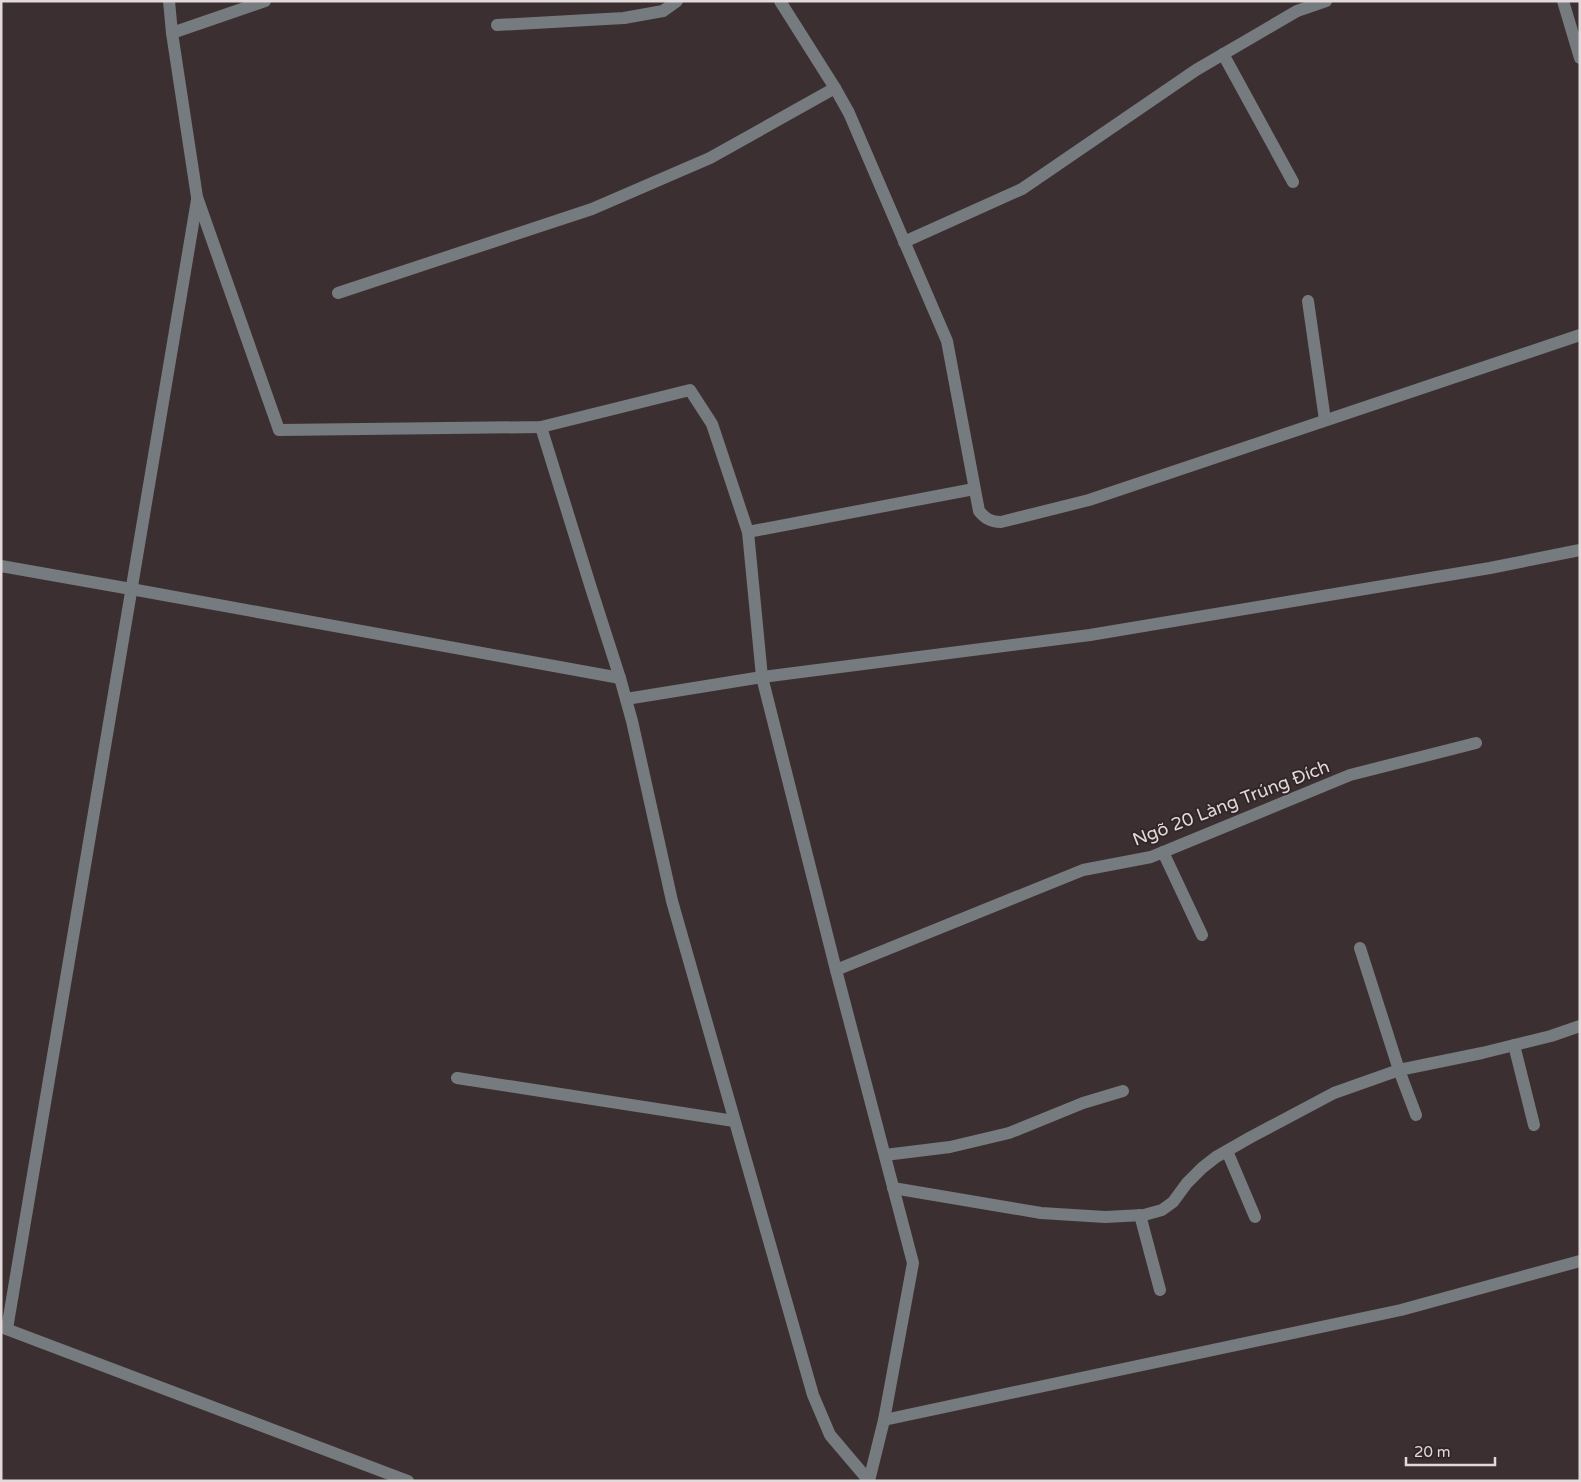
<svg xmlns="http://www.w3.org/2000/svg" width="1581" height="1482" font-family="'Varela Round',sans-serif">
	<rect width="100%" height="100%" fill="#3c2f32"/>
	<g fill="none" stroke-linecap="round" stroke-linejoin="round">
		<!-- minor -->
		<g stroke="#757b7e" stroke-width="12">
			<polyline points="169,1 172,33 197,197 279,430 541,427 690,390 712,424 748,532 762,677 836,970 913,1263 884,1420 869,1481"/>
			<path d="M780,1L835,88L849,113L947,341L979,511C985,518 990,522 1001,522L1089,500L1580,335"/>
			<polyline points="1563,1 1580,58"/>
			<polyline points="497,25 624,18 663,11 677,1"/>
			<polyline points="172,33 265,1"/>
			<polyline points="1223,54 1293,182"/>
			<polyline points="904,242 1022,189 1196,70 1297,11 1326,1"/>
			<polyline points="338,293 592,209 710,158 835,88"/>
			<polyline points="1308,301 1325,420"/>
			<polyline points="541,427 591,588 620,678 632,721 672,901 813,1395 830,1435 869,1481"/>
			<polyline points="748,532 974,489"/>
			<polyline points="1,566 131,589 620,678"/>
			<polyline points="626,699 762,677 1090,635 1490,568 1580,550"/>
			<polyline points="1163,852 1202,935"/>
			<polyline points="1360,948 1399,1070 1416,1115"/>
			<polyline points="836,970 1083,870 1151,857 1350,775 1476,743"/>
			<polyline points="1514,1045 1534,1125"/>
			<polyline points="457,1078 734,1121"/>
			<polyline points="1227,1151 1255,1217"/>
			<polyline points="885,1155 950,1147 1009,1133 1083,1103 1123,1091"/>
			<polyline points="893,1188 1041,1213 1105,1217 1144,1215 1162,1210 1173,1202 1187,1183 1202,1168 1216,1157 1251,1137 1334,1093 1399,1070 1482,1053 1551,1036 1580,1026"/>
			<polyline points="1140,1215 1160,1290"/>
			<polyline points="1,1327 408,1481"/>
			<polyline points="7,1329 197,200"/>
			<polyline points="884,1420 1401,1310 1580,1261"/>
		</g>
	</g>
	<g text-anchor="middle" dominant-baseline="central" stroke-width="4" stroke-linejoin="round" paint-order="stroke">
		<!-- street labels -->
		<g font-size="18" fill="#e1d9da" stroke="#322628">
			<text transform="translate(1231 803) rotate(-21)">Ngõ 20 Làng Trúng Đích</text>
		</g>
	</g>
	<!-- border -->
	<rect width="1581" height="1482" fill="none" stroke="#e1d9da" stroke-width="5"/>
	<!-- scale -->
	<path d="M1406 1457v8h89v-8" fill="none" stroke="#e1d9da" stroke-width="2.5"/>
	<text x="1414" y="1457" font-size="15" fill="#e1d9da" stroke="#322628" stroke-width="4" paint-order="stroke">20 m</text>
</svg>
